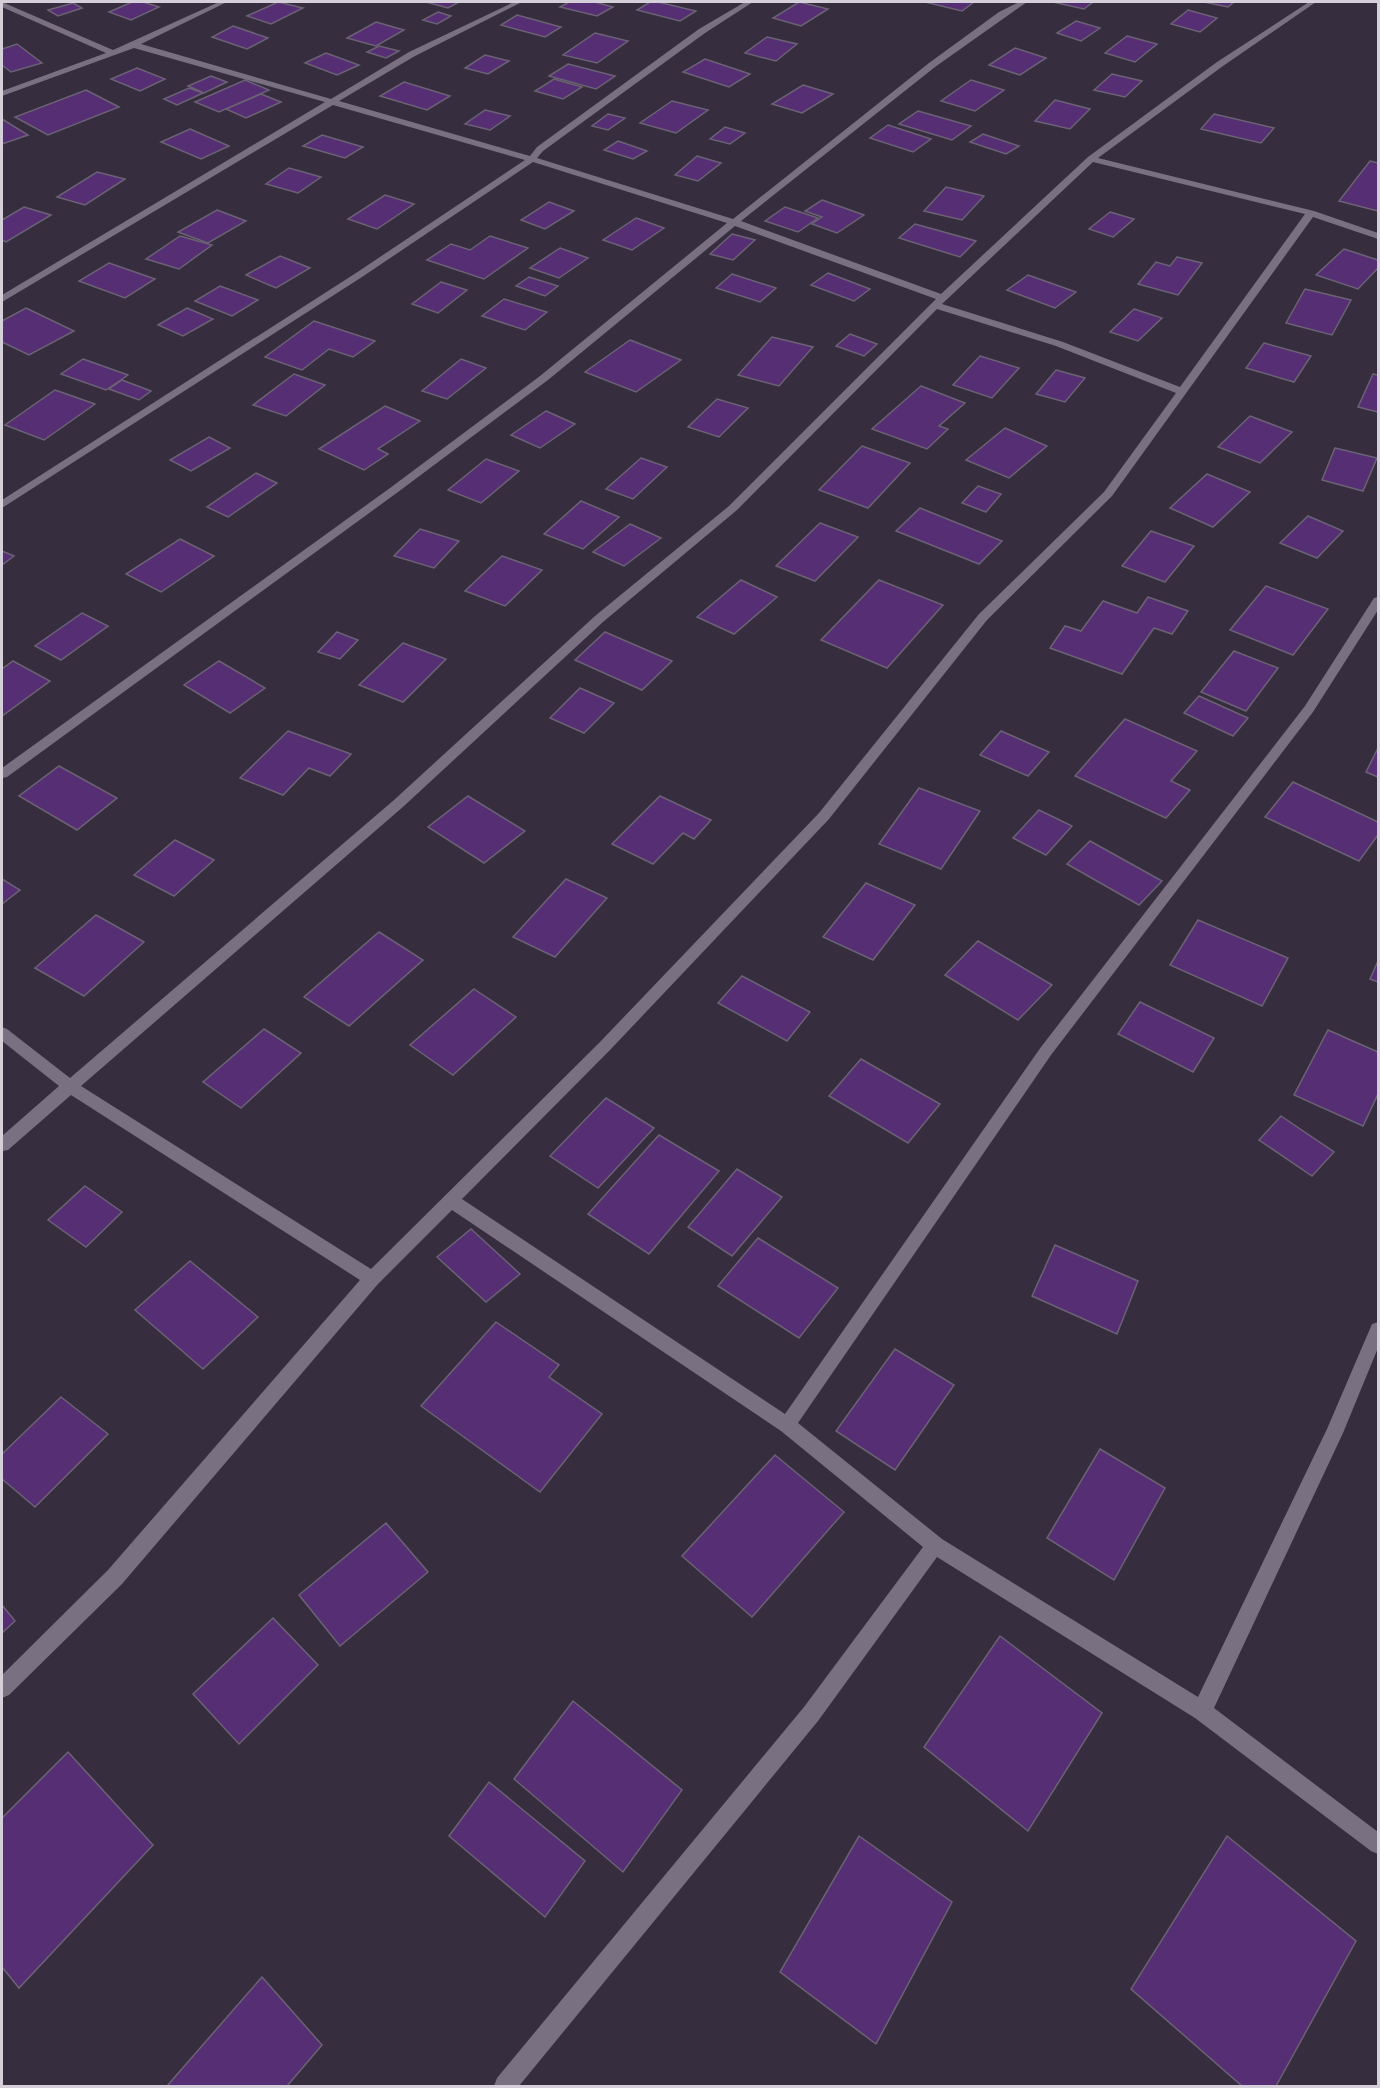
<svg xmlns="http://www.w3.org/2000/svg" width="1380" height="2088" font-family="'Alegreya Sans',sans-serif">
	<rect width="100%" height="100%" fill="#362e3e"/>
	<!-- building -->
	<g fill="#562e74" stroke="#6b6274" stroke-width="1.5">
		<polygon points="132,2 143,2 159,7 131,20 109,12"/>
		<polygon points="278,2 303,8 271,24 247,16"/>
		<polygon points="426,2 459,2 448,8"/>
		<polygon points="569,2 595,2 613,7 597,16 560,7"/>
		<polygon points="650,2 658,2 696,11 680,21 637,10"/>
		<polygon points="799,2 828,9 801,26 773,18"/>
		<polygon points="925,2 974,2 962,11"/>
		<polygon points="1059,2 1093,2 1084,9 1057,3"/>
		<polygon points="1204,2 1234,2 1228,7"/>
		<polygon points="73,3 82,8 58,16 48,10"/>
		<polygon points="1188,10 1217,18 1200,32 1171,24"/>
		<polygon points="438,12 451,16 437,24 423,20"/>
		<polygon points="517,15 561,27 545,37 501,25"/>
		<polygon points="1076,21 1100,28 1081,41 1057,33"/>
		<polygon points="376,22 404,30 376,46 347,38"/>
		<polygon points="233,26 268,38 247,49 212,37"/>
		<polygon points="595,33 628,41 597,63 563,55"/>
		<polygon points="1127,36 1157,44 1135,62 1105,53"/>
		<polygon points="767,37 797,44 776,61 745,53"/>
		<polygon points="17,44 42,63 11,72 2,65 2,49"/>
		<polygon points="379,46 399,51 386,58 367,52"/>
		<polygon points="1015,48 1046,58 1020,75 989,65"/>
		<polygon points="326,53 359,65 337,75 305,63"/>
		<polygon points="485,55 509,61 488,74 465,68"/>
		<polygon points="705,59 750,74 729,87 683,72"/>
		<polygon points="568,64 615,76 596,89 549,76"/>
		<polygon points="137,68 165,79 140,91 111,79"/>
		<polygon points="1112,74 1142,81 1125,97 1094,90"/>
		<polygon points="211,76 227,82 204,93 188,86"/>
		<polygon points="554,79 582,87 563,99 535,91"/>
		<polygon points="245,80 269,90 219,112 195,102"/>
		<polygon points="971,80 1004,90 975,111 941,101"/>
		<polygon points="404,82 450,96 427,110 380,96"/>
		<polygon points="803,85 833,94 802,113 772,104"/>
		<polygon points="189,88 203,93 177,105 164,99"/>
		<polygon points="86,90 119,107 48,135 15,117"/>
		<polygon points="261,94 281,102 246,118 226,109"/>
		<polygon points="1055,100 1090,109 1070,129 1035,121"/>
		<polygon points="672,101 708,110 676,133 640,123"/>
		<polygon points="485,110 510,116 490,130 465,124"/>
		<polygon points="918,111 971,126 952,140 899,124"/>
		<polygon points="608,114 625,118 608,130 592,126"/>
		<polygon points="1214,114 1274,128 1261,143 1201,129"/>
		<polygon points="2,119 28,135 2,144"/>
		<polygon points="888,125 931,139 913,152 870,138"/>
		<polygon points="725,127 745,133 730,144 710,139"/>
		<polygon points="190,129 229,146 201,159 161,142"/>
		<polygon points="983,134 1019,146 1006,154 970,142"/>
		<polygon points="322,135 363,147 345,158 303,146"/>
		<polygon points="618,141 647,151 633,159 604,150"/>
		<polygon points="697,156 721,163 698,181 675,175"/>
		<polygon points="1370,161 1378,163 1378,211 1339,201"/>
		<polygon points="289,168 321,177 298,193 266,184"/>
		<polygon points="97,172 125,179 85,205 57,197"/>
		<polygon points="946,187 984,196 962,220 924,211"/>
		<polygon points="385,195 414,204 377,229 348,219"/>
		<polygon points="822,200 864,215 837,233 812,224 822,217 805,211"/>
		<polygon points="549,202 574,211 545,229 521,220"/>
		<polygon points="24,207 51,215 6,242 2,240 2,220"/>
		<polygon points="785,207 818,218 798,232 765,221"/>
		<polygon points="217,210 246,221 208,243 178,232"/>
		<polygon points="1110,212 1134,219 1113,237 1089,229"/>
		<polygon points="636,218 664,228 632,250 603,240"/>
		<polygon points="915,224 976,241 960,257 899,238"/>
		<polygon points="732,234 755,240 733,260 710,254"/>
		<polygon points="180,236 212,245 179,269 146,259"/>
		<polygon points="490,236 528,248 484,279 427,260 451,244 470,250"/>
		<polygon points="560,248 588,258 559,278 530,268"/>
		<polygon points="1344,249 1378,260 1378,268 1358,289 1316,275"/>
		<polygon points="280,256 310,268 276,288 246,275"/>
		<polygon points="1177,257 1202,263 1178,295 1138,284 1156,262 1170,266"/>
		<polygon points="109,263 155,279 125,298 79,281"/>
		<polygon points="828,273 870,289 854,301 811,285"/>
		<polygon points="732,274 776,288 760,302 716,288"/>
		<polygon points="1028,275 1076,292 1055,308 1007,290"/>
		<polygon points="529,277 558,286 545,296 516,286"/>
		<polygon points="441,282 467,290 438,313 412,304"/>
		<polygon points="220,286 258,300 232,316 195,301"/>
		<polygon points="1305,289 1351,300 1332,335 1286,323"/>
		<polygon points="504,299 547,312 525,330 482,316"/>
		<polygon points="26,308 74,331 29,355 2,342 2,321"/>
		<polygon points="187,308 213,319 183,336 158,325"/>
		<polygon points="1134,309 1162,318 1138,341 1110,332"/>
		<polygon points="314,321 375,341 353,357 329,349 302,370 265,357"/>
		<polygon points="850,334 877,344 864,356 836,346"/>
		<polygon points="772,337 813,347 779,386 738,375"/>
		<polygon points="630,340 681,360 636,392 585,372"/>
		<polygon points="1264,343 1311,356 1294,382 1246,368"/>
		<polygon points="980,356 1019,368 992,398 953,385"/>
		<polygon points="83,359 128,375 106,390 61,374"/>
		<polygon points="461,359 486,368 447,399 422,391"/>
		<polygon points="1056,370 1085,378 1065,402 1036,394"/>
		<polygon points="294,374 325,385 286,416 253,405"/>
		<polygon points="1373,374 1378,375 1378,412 1358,407"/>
		<polygon points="122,380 151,391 139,400 109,389"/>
		<polygon points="921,386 965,403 939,426 948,429 927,449 872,429"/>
		<polygon points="55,390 95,404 44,440 5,425"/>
		<polygon points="717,399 748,408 719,437 688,427"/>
		<polygon points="385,406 420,421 378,449 388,454 364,470 319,449"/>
		<polygon points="546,411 575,424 540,448 511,435"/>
		<polygon points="1250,416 1292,432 1260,463 1218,447"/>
		<polygon points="1005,428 1047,446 1009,478 966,460"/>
		<polygon points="209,437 230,448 191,471 170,460"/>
		<polygon points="862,446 910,463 868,508 819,490"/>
		<polygon points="1335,448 1377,458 1363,491 1322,480"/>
		<polygon points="641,458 667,467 633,499 606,489"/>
		<polygon points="486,459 519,471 481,503 448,490"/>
		<polygon points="256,473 277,483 228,517 207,507"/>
		<polygon points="1207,474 1250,492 1213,527 1170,508"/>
		<polygon points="978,486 1001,494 986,512 962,503"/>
		<polygon points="581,501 619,517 583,549 544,534"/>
		<polygon points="920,508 1002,541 979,564 896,531"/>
		<polygon points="1308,516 1343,531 1317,558 1280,543"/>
		<polygon points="820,523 858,537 815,581 776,566"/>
		<polygon points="630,524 661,538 624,566 593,552"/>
		<polygon points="420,529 459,541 434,568 394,556"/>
		<polygon points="1151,531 1194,546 1165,582 1122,566"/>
		<polygon points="180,539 214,556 161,592 126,574"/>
		<polygon points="2,551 14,556 2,565"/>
		<polygon points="502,556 542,570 505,606 465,591"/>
		<polygon points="741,580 777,597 734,634 697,617"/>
		<polygon points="879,580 943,605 887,668 821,640"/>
		<polygon points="1266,586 1328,609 1293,655 1230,630"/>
		<polygon points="1148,597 1188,611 1172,634 1154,628 1122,674 1050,648 1065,626 1081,631 1103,601 1137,613"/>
		<polygon points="82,613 108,626 61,660 35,646"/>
		<polygon points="337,632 358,640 340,659 318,652"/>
		<polygon points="605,632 672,661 642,690 575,660"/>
		<polygon points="403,643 446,659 403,702 359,685"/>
		<polygon points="1234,651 1278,668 1246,711 1201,692"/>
		<polygon points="13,661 50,681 2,716 2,669"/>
		<polygon points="219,661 265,688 230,713 184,685"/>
		<polygon points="580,688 614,703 584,733 550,718"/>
		<polygon points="1199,696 1248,718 1233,736 1184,713"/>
		<polygon points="1125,719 1197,751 1171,781 1190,790 1166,818 1075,776"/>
		<polygon points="288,731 351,754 330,776 309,768 283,795 240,778"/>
		<polygon points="1001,731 1049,752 1028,776 980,755"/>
		<polygon points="1378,748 1378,777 1366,772"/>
		<polygon points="59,766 117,798 77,830 19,796"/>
		<polygon points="1293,782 1378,822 1378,835 1359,861 1265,817"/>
		<polygon points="919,788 980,811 941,869 879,844"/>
		<polygon points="468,796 525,831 484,863 428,827"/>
		<polygon points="660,796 711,820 694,839 683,833 653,864 612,844"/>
		<polygon points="1039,810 1072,826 1046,855 1013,838"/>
		<polygon points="175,840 214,860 174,896 134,875"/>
		<polygon points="1090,841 1162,881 1139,905 1067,864"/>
		<polygon points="2,879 20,890 2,904"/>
		<polygon points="566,879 607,898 555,957 513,937"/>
		<polygon points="866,883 915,905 873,960 823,937"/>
		<polygon points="96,915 144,942 84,996 35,968"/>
		<polygon points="1198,920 1288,958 1262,1006 1170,965"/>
		<polygon points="379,932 423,960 349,1026 304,997"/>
		<polygon points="978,941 1052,985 1018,1020 945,975"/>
		<polygon points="1378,961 1378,982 1370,979"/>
		<polygon points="742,976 810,1012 787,1041 718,1003"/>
		<polygon points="474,989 516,1017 453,1075 410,1045"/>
		<polygon points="1140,1002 1214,1038 1193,1072 1118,1034"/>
		<polygon points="264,1029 301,1053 241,1108 203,1082"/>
		<polygon points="1328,1030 1378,1052 1378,1094 1363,1126 1294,1095"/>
		<polygon points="861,1059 940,1104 908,1143 829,1096"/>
		<polygon points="606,1098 654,1128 598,1188 550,1156"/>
		<polygon points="1281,1116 1334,1152 1312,1176 1259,1140"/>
		<polygon points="659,1135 719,1171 649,1254 588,1214"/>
		<polygon points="737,1169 782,1197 732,1256 688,1227"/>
		<polygon points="85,1186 122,1212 86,1247 48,1220"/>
		<polygon points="471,1229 520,1274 486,1302 437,1257"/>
		<polygon points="758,1238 838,1288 799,1338 718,1286"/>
		<polygon points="1055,1245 1138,1281 1117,1334 1032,1296"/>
		<polygon points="190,1261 258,1317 203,1369 135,1310"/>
		<polygon points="496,1322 559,1365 549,1377 602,1414 540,1492 421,1406"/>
		<polygon points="895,1349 954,1385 895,1470 836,1431"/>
		<polygon points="61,1397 108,1434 35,1507 2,1479 2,1454"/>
		<polygon points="1100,1449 1165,1488 1114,1580 1047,1538"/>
		<polygon points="775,1455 844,1512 752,1617 682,1556"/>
		<polygon points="386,1523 428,1572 340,1646 299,1595"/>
		<polygon points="2,1605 15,1621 2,1633"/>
		<polygon points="273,1618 318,1665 239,1744 193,1694"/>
		<polygon points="1000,1636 1102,1713 1028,1831 924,1747"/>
		<polygon points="573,1701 682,1790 623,1872 514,1779"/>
		<polygon points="68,1752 153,1845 19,1988 2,1967 2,1818"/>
		<polygon points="489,1782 585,1861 545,1917 449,1836"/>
		<polygon points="859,1836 952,1902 876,2044 780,1972"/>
		<polygon points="1227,1836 1356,1941 1276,2086 1242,2086 1131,1989"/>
		<polygon points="262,1977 322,2045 287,2086 167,2086"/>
	</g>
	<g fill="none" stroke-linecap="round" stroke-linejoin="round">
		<!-- minor -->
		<path fill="#797082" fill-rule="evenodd" d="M2,2L113,50L219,2H227L141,44L331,99L409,52L514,2H522L415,56L339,101L530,156L537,147L699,29L745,2H753L705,33L543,151L537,158L733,219L929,63L999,12L1019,2H1027L935,67L741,221L941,294L1088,157L1217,62L1309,2H1316L1223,66L1098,158L1314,211L1378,233V239L1313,217L1112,496L987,620L829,819L610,1050L462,1199L785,1414L1041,1047L1305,706L1374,598L1378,597V610L1313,712L1051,1055L798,1423L942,1539L1198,1697L1327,1429L1372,1324L1378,1322V1348L1343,1433L1214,1708L1378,1832V1854L1371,1851L1195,1718L937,1557L818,1721L519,2086H494L497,2078L804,1707L923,1547L781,1431L452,1210L378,1284L122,1584L9,1695L2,1698V1675L108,1570L360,1280L71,1095L8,1150L2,1151V1136L59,1086L2,1041V1027L7,1029L70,1078L394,800L595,616L729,506L936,299L735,226L548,380L398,492L7,777L2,778V768L390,488L540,376L727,223L533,162L362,277L2,508V500L356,273L525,160L333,105L2,302V295L325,102L134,48L2,96V91L106,53L2,7ZM1093,162L1305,214L1180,387L1063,342L942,304ZM937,309L1056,346L1176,393L1104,492L979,614L819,813L600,1042L371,1269L81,1086L404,806L603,622L737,510Z"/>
	</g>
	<!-- border -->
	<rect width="1380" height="2088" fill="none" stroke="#d4cfd9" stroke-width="6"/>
</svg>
